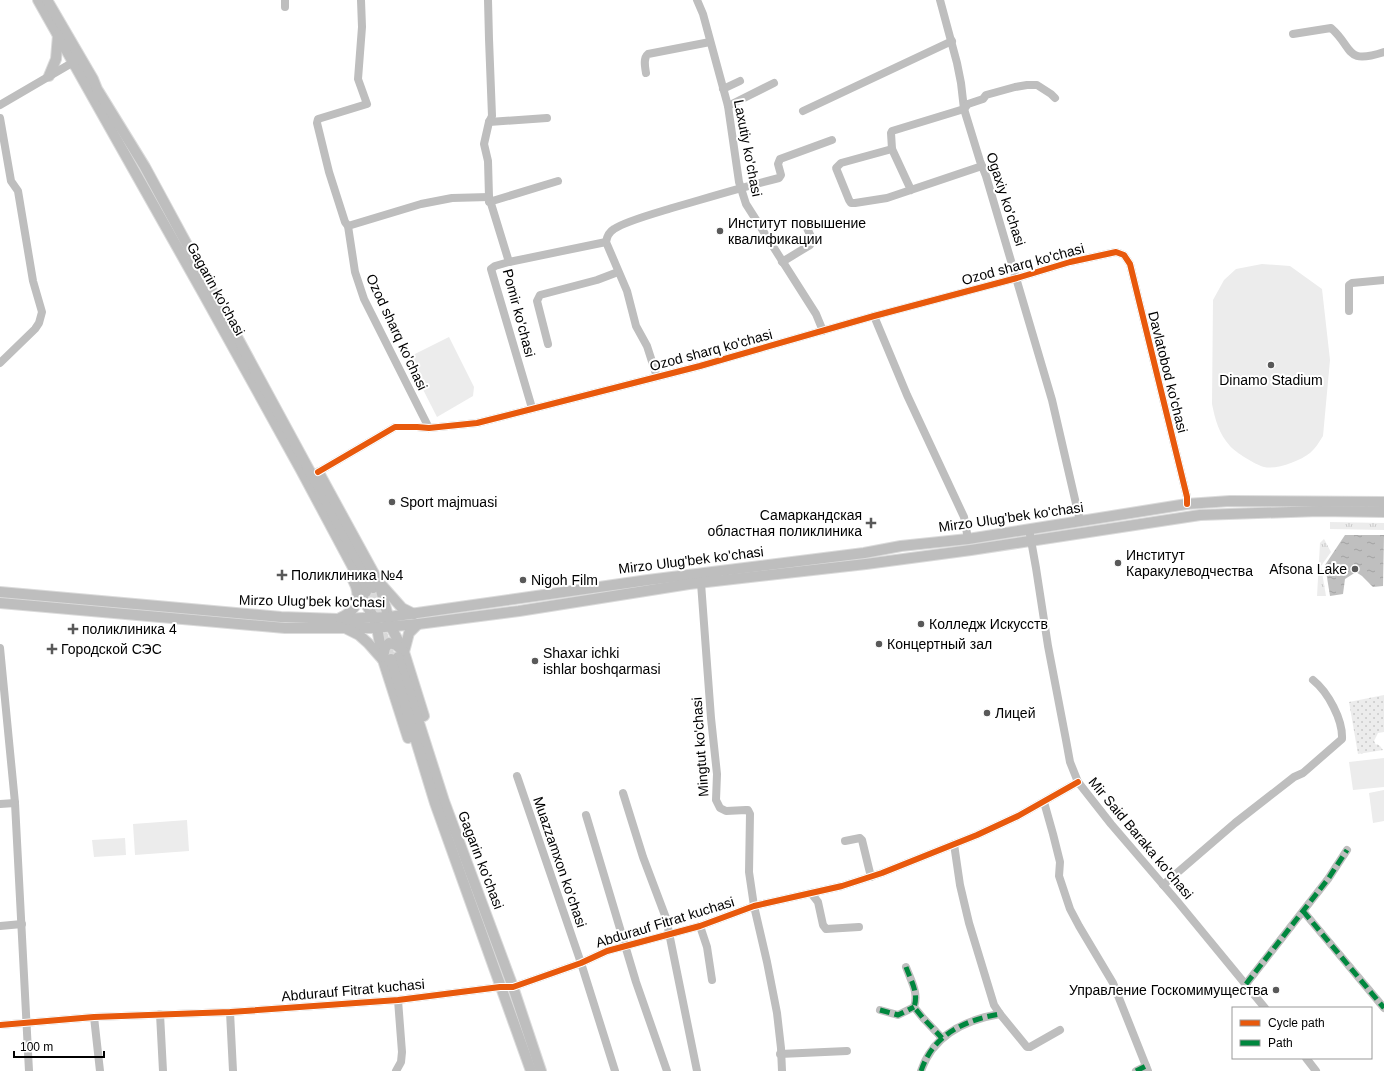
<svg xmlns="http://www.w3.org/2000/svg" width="1384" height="1071" font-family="Arial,sans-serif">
	<defs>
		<pattern id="grass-tufts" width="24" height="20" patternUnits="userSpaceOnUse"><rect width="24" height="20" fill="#ececec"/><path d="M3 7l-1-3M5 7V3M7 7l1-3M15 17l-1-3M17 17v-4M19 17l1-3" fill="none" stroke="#c9c9c9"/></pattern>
		<pattern id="park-dots" width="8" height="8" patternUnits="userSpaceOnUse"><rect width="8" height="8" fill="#ececec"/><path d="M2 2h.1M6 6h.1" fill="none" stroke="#c9c9c9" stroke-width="1.8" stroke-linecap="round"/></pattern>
		<pattern id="water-ripples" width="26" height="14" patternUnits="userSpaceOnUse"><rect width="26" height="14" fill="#bfbfbf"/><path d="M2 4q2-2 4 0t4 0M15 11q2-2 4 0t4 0" fill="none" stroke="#a2a2a2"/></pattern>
	</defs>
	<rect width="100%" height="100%" fill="#fff"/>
	<!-- grass -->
	<g fill="url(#grass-tufts)">
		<polygon points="1330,522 1384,523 1384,530 1330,529"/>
		<polygon points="1324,539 1331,552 1321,566 1326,596 1317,596 1320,543"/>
	</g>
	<!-- park -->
	<polygon fill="url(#park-dots)" points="1384,695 1384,732 1378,733 1374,741 1376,745 1377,744 1380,746 1383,750 1358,754 1349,702"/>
	<!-- pitch -->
	<g fill="#ececec">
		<path d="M1262,264L1290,266L1322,289L1330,360L1323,436C1319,442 1316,448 1310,453C1300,461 1276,470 1264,467C1256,465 1235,452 1230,446C1219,434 1215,419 1212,404L1213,300L1224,280L1236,269Z"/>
		<polygon points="449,337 474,387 473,396 437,417 407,358"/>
		<polygon points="1384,758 1384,787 1353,790 1349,762"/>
		<polygon points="1384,790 1384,821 1373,823 1369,793"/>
		<polygon points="187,820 189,851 135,855 133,824"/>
		<polygon points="125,838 126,855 94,857 92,840"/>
	</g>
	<!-- water -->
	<polygon fill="url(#water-ripples)" points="1345,535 1384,535 1383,586 1373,587 1362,576 1356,572 1345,579 1343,594 1330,596 1325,565"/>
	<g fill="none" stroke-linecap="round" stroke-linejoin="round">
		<!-- major-tunnel -->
		<g stroke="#d9d9d9" stroke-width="10" stroke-dasharray="10 5" stroke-linecap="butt">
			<polyline points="373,588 383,611"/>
			<polyline points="366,592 378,621 391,659"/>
		</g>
		<!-- major casing -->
		<g stroke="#dbdbdb" stroke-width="12">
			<g id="major">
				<polyline points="38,0 203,293 301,470 366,592"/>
				<polyline points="47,0 93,79 97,89 145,167 373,588"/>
				<polyline points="49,76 56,59 58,35"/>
				<polyline points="319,473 378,581 402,608 414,614"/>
				<polyline points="379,583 391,627 404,652"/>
				<polyline points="358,590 374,618 377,628 383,660"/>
				<polyline points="0,592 281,617 338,619 389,617 648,580 864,553 901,546 968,539 1187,504 1230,501 1384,502"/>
				<polyline points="0,603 285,628 373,628 418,624 519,611 689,584 866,564 971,550 1200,515 1319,511 1384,512"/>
				<path d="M340,618C358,610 362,597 353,580"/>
				<polyline points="418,624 409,633 404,652 424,716"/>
				<polyline points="347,629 359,635 368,643 383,660 408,738"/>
				<polyline points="383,657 385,648 389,643 396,645 403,651"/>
				<polyline points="398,657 444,801 513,987 541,1071"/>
				<polyline points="391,659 435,803 531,1071"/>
			</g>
		</g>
		<!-- minor -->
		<g stroke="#bebebe" stroke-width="8">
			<polyline points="285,0 285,7"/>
			<polyline points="361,0 362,27 358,79 367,104 318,119 317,123 329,172 345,222 348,226 355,272 364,299 429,428"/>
			<polyline points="488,0 489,39 492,116 489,122 484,144 488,161 489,197 509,262"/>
			<polyline points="697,0 703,14 728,106 739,182 746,204 816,314 823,331"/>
			<polyline points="940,0 957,63 961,83 964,109 980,161 986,176 1052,400 1080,521"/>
			<path d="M1293,34L1331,28C1354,48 1344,65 1384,52"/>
			<path d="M646,73C645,67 643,58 648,54L710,42"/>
			<polyline points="723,89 740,81"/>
			<polyline points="0,105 77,60"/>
			<polyline points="728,106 774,83"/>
			<polyline points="803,111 952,41"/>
			<polyline points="0,118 11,181 18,191 33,281 42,312 39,323 35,329 0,363"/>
			<polyline points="489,122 547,118"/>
			<polyline points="892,149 891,133 892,131 964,109 968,104 983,99 986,95 1015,87 1027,85 1037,85 1051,94 1055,98"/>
			<polyline points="911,190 892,149 841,163 836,168 849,200 851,203 855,203 887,198 982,166"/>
			<polyline points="489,202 558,181"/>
			<polyline points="348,226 421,204 452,198 489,197"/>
			<polyline points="782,262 810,245 812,239 807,228"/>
			<polyline points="1349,311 1349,285 1352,283 1384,280"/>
			<polyline points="874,316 907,395 964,517 968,539"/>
			<polyline points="548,344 537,301 540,295 597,280 618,272"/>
			<path d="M657,377L647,346L636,326L627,291L606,242C607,236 609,232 614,229C626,221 656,213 672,208C707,198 743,187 779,178L781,175L778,164L780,159L832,140"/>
			<polyline points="532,408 491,269 495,266 509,262 606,242"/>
			<polyline points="318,472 395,427 417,427 429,428 477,423 700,366 874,316 1017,278 1070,262 1116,252 1124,255 1130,264 1187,497 1187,504"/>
			<polyline points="1029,529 1036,568 1048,646 1066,740 1070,762 1078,782 1111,824 1177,901 1265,1008"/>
			<polyline points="701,583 711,718 717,774 716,800 720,808 726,811 746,810 748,810 750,814 749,872 754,906 767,962 777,1013 781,1048 782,1071"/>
			<polyline points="0,648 15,803 29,1071"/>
			<polyline points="517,776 581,963 615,1071"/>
			<polyline points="623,793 643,857 666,918 697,1071"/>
			<polyline points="1044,802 1053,834 1060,862 1059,876 1070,909 1079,926 1113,983 1148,1071"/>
			<polyline points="0,804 15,803"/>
			<polyline points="586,815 636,982 667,1071"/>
			<polyline points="845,841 860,838 862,840 871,877"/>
			<polyline points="954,844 960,885 969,923 994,1005 1000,1014 1027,1047 1030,1047 1060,1030"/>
			<path d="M1163,885L1235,823L1294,777L1303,773L1342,739C1343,720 1328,692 1313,680"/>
			<polyline points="811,893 818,902 823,925 826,929 859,927"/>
			<polyline points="1303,911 1384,1008"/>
			<polyline points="0,926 22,924"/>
			<polyline points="700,926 707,947 712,980"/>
			<path d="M906,967C911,981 919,993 914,1007L923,1018L942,1038"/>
			<polyline points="1246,984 1328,879 1347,850"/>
			<polyline points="880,1010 898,1015 914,1007"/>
			<polyline points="230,1012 233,1071"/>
			<polyline points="160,1014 163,1071"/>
			<polyline points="94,1017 100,1071"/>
			<polyline points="0,1025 94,1017 230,1012 398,1000 500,987 513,987 581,963 607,951 700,926 754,906 842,886 882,873 977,835 1018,816 1078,782"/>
			<polyline points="780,1054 847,1051"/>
			<polyline points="1306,1058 1316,1071"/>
			<polyline points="396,1071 401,1062 402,1052 398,1000"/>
			<path d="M921,1071C933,1035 964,1020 1000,1014"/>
			<polyline points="1136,1071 1146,1066"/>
		</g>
		<!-- major -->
		<use href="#major" stroke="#bebebe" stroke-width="10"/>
		<!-- quiet -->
		<g stroke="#00873e" stroke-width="5" stroke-dasharray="10 5" stroke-linecap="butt">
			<polyline points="1303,911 1384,1008"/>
			<path d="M906,967C911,981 919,993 914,1007L923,1018L942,1038"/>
			<polyline points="1246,984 1328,879 1347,850"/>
			<polyline points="880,1010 898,1015 914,1007"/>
			<path d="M921,1071C933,1035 964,1020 1000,1014"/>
			<polyline points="1136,1071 1146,1066"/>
		</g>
		<!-- cycleway casing -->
		<g stroke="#fff" stroke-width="8">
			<g id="cycleway">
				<polyline points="318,472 395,427 417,427 429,428 477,423 700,366 874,316 1017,278 1070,262 1116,252 1124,255 1130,264 1187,497 1187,504"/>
				<polyline points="0,1025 94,1017 230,1012 398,1000 500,987 513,987 581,963 607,951 700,926 754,906 842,886 882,873 977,835 1018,816 1078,782"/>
			</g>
		</g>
		<!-- cycleway -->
		<use href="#cycleway" stroke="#e8590c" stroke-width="6"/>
	</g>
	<!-- markers -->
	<g fill="#595959" stroke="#fff" stroke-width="1.5">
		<circle cx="720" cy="231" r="4"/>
		<circle cx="1271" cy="365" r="4"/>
		<circle cx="392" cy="502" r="4"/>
		<path d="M869 517h4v4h4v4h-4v4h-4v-4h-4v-4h4z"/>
		<circle cx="1118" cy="563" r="4"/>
		<circle cx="1355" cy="569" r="4"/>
		<path d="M280 569h4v4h4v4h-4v4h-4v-4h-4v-4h4z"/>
		<circle cx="523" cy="580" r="4"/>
		<circle cx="921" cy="624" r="4"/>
		<path d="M71 623h4v4h4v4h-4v4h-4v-4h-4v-4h4z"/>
		<circle cx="879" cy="644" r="4"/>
		<path d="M50 643h4v4h4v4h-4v4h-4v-4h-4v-4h4z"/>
		<circle cx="535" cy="661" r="4"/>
		<circle cx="987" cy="713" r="4"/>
		<circle cx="1276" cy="990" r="4"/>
	</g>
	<g text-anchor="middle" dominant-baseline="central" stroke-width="4" stroke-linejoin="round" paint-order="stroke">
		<!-- street labels -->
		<g font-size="14" fill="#000" stroke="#fff">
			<text transform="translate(748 148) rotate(79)">Laxutiy ko'chasi</text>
			<text transform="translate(1006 199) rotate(72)">Ogaxiy ko'chasi</text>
			<text transform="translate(1023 264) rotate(-15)">Ozod sharq ko'chasi</text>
			<text transform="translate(216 289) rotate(61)">Gagarin ko'chasi</text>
			<text transform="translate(519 313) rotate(75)">Pomir ko'chasi</text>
			<text transform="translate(397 332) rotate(65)">Ozod sharq ko'chasi</text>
			<text transform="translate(711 350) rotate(-15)">Ozod sharq ko'chasi</text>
			<text transform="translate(1168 372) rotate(76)">Davlatobod ko'chasi</text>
			<text transform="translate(1011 517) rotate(-8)">Mirzo Ulug'bek ko'chasi</text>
			<text transform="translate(691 560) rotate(-7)">Mirzo Ulug'bek ko'chasi</text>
			<text transform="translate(312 601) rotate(1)">Mirzo Ulug'bek ko'chasi</text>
			<text transform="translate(700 747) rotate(-94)">Mingtut ko'chasi</text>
			<text transform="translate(1141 838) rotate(50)">Mir Said Baraka ko'chasi</text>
			<text transform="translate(481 860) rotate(69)">Gagarin ko'chasi</text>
			<text transform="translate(560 862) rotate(71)">Muazzamxon ko'chasi</text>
			<text transform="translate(665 922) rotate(-17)">Abdurauf Fitrat kuchasi</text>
			<text transform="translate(353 990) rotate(-5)">Abdurauf Fitrat kuchasi</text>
		</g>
		<!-- poi labels -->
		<g font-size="14" fill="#000" stroke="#fff" text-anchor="start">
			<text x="728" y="223">Институт повышение<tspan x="728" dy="16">квалификации</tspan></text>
			<text x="1271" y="380" text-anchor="middle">Dinamo Stadium</text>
			<text x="400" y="502">Sport majmuasi</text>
			<text x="862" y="515" text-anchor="end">Самаркандская<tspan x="862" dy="16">областная поликлиника</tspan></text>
			<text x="1126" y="555">Институт<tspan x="1126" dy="16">Каракулеводчества</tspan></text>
			<text x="1347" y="569" text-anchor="end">Afsona Lake</text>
			<text x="291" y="575">Поликлиника №4</text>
			<text x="531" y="580">Nigoh Film</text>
			<text x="929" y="624">Колледж Искусств</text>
			<text x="82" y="629">поликлиника 4</text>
			<text x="887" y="644">Концертный зал</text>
			<text x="61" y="649">Городской СЭС</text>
			<text x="543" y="653">Shaxar ichki<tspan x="543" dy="16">ishlar boshqarmasi</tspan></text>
			<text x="995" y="713">Лицей</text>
			<text x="1268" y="990" text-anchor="end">Управление Госкомимущества</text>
		</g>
	</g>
	<!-- legend -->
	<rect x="1232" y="1007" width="140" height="52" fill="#ffffff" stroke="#999999"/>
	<rect x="1240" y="1020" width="20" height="6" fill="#e8590c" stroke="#999999"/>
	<text x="1268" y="1027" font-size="12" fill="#000000">Cycle path</text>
	<rect x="1240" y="1040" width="20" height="6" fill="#00873e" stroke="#999999"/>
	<text x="1268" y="1047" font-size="12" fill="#000000">Path</text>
	<!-- scale -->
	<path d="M14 1051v6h90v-6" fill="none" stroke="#000000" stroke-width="2"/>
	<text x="20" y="1051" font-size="12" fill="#000000" stroke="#ffffff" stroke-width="3" paint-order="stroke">100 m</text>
</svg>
